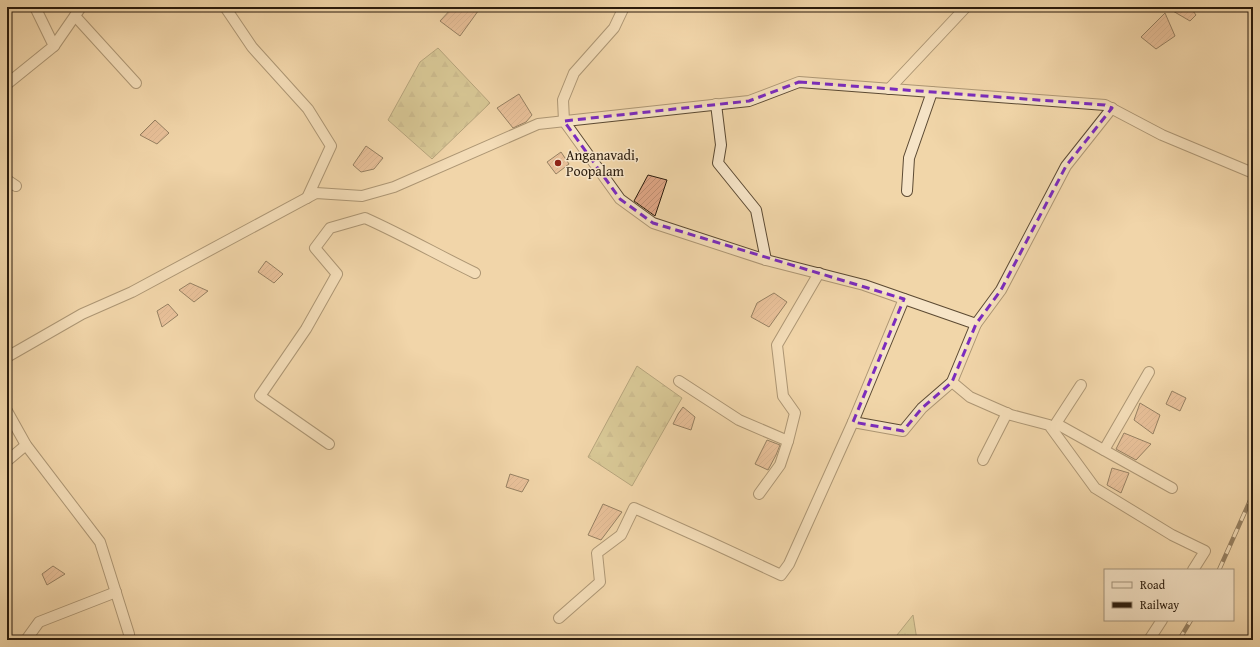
<svg xmlns="http://www.w3.org/2000/svg" width="1260" height="647" font-family="'Gentium Book Plus',serif">
	<defs>
		<pattern id="grass-tufts" width="24" height="20" patternUnits="userSpaceOnUse"><rect width="24" height="20" fill="#bfbc84"/><path d="M3 7l-1-3M5 7V3M7 7l1-3M15 17l-1-3M17 17v-4M19 17l1-3" fill="none" stroke="#a4a171"/></pattern>
		<pattern id="forest-firs" width="22" height="20" patternUnits="userSpaceOnUse"><rect width="22" height="20" fill="#bfbc84"/><path d="M5 1l3.5 6h-7zM16 11l3.5 6h-7z" fill="#a4a171"/></pattern>
		<pattern id="building-hatch" width="6" height="6" patternUnits="userSpaceOnUse"><rect width="6" height="6" fill="#e1a888"/><path d="M-1 1l2-2M0 6l6-6M5 7l2-2" fill="none" stroke="#c19074"/></pattern>
	</defs>
	<rect width="100%" height="100%" fill="#f1d6a9"/>
	<filter id="stains"><feTurbulence type="fractalNoise" baseFrequency=".005" numOctaves="4"/><feColorMatrix values="0 0 0 0 .2 0 0 0 0 .09 0 0 0 0 .02 0 0 0 .5 -.17"/></filter>
	<radialGradient id="worn" r=".72"><stop offset=".6" stop-color="#630" stop-opacity="0"/><stop offset="1" stop-color="#630" stop-opacity=".3"/></radialGradient>
	<!-- grass -->
	<polygon fill="url(#grass-tufts)" stroke="#746c48" points="913,615 917,640 893,640"/>
	<!-- forest -->
	<g fill="url(#forest-firs)" stroke="#746c48">
		<polygon points="438,48 490,103 432,159 388,120 420,62"/>
		<polygon points="637,366 682,398 632,486 588,457"/>
	</g>
	<!-- building -->
	<g fill="url(#building-hatch)" stroke="#2a1b0c">
		<polygon points="453,7 481,7 460,36 440,21"/>
		<polygon points="1166,7 1190,7 1196,15 1190,21"/>
		<polygon points="1165,13 1175,36 1156,49 1141,37"/>
		<polygon points="519,94 532,115 526,122 513,128 497,108"/>
		<polygon points="155,120 169,133 157,144 140,135"/>
		<polygon points="366,146 383,158 374,169 361,172 353,165"/>
		<polygon points="561,152 569,164 556,174 547,162"/>
		<polygon points="648,175 667,180 655,216 634,201"/>
		<polygon points="266,261 283,274 274,283 258,272"/>
		<polygon points="190,283 208,291 194,302 179,290"/>
		<polygon points="774,293 787,302 769,327 751,317 757,303"/>
		<polygon points="168,304 178,315 162,327 157,311"/>
		<polygon points="1172,391 1186,398 1180,411 1166,404"/>
		<polygon points="1140,403 1160,415 1153,434 1134,420"/>
		<polygon points="683,407 695,417 691,430 673,424 678,414"/>
		<polygon points="1124,433 1151,444 1136,460 1116,449"/>
		<polygon points="767,440 780,445 776,455 768,470 755,464"/>
		<polygon points="1112,468 1129,473 1121,493 1107,485"/>
		<polygon points="510,474 529,480 522,492 506,487"/>
		<polygon points="603,504 622,512 601,540 588,535"/>
		<polygon points="53,566 65,574 47,585 42,574"/>
	</g>
	<g fill="none" stroke-linecap="round" stroke-linejoin="round">
		<!-- minor casing -->
		<g stroke="#5c4a33" stroke-width="12">
			<g id="minor">
				<polyline points="225,7 252,47 308,109 331,146 307,198"/>
				<polyline points="624,7 614,28 574,73 563,100 564,121 620,199 653,223 766,260 864,285 976,324"/>
				<polyline points="75,16 136,83"/>
				<polyline points="54,46 81,7"/>
				<polyline points="7,84 54,46 35,7"/>
				<polyline points="889,89 966,7"/>
				<polyline points="716,104 721,145 718,163 756,210 766,260"/>
				<polyline points="7,180 16,186"/>
				<polyline points="907,191 909,158 932,92"/>
				<polyline points="7,357 82,314 132,292 316,193 362,196 394,187 538,124 749,101 799,82 1105,105 1162,135 1253,173"/>
				<polyline points="679,381 739,420 788,441 795,413 783,396 777,345 819,273"/>
				<polyline points="952,382 970,397 1011,415 1049,425 1095,488 1172,535 1205,551 1193,570"/>
				<polyline points="7,411 26,445 100,542 129,634 129,640"/>
				<polyline points="853,422 903,431 922,408 952,382 976,324 1001,290 1066,166 1112,108"/>
				<polyline points="1057,424 1172,488"/>
				<polyline points="1053,428 1081,385"/>
				<path d="M329,444L260,396L306,329L337,274L315,248L330,228L365,218C403,235 438,255 475,273"/>
				<polyline points="1104,450 1149,372"/>
				<polyline points="983,460 1007,413"/>
				<polyline points="7,461 26,445"/>
				<polyline points="759,494 780,465 788,441"/>
				<polyline points="559,618 600,582 597,553 621,535 634,508 710,542 781,575 789,564 853,422 904,299"/>
				<polyline points="26,640 39,622 116,592"/>
				<polyline points="1149,640 1162,620"/>
			</g>
		</g>
		<!-- minor -->
		<use href="#minor" stroke="#f6e4c7" stroke-width="10"/>
		<!-- rail casing -->
		<g stroke="#2a1b0c" stroke-width="4.5">
			<g id="rail">
				<polyline points="1219,570 1253,494"/>
				<polyline points="1179,640 1191,620"/>
			</g>
		</g>
		<!-- rail -->
		<use href="#rail" stroke="#f6e4c7" stroke-width="3" stroke-dasharray="9" stroke-linecap="butt"/>
	</g>
	<!-- marked area -->
	<path d="M0 0H1260V647H0ZM799,82L1105,105L1112,108L1066,166L1001,290L976,324L952,382L922,408L903,431L853,422L904,299L653,223L620,199L564,121L749,101Z" fill="#f1d6a9" fill-opacity=".55" fill-rule="evenodd"/>
	<path fill="none" stroke="#7b2cbf" stroke-width="3" stroke-dasharray="8 5" stroke-linejoin="round" d="M799,82L1105,105L1112,108L1066,166L1001,290L976,324L952,382L922,408L903,431L853,422L904,299L653,223L620,199L564,121L749,101Z"/>
	<!-- markers -->
	<circle fill="#8f2418" stroke="#f6e4c7" stroke-width="1.5" cx="558" cy="163" r="4"/>
	<g text-anchor="middle" dominant-baseline="central" stroke-width="3" stroke-linejoin="round" paint-order="stroke">
		<!-- poi labels -->
		<g font-size="14" fill="#2a1b0c" stroke="#f6e4c7" text-anchor="start">
			<text x="566" y="155">Anganavadi,<tspan x="566" dy="16">Poopalam</tspan></text>
		</g>
	</g>
	<!-- margin -->
	<rect width="1260" height="647" fill="none" stroke="#f1d6a9" stroke-width="24"/>
	<rect x="8" y="8" width="1244" height="631" fill="none" stroke="#2a1b0c" stroke-width="2"/>
	<rect x="12" y="12" width="1236" height="623" fill="none" stroke="#2a1b0c"/>
	<!-- legend -->
	<rect x="1104" y="569" width="130" height="52" fill="#f6e4c7" stroke="#a4947c"/>
	<rect x="1112" y="582" width="20" height="6" fill="#f6e4c7" stroke="#a4947c"/>
	<text x="1140" y="589" font-size="12" fill="#2a1b0c">Road</text>
	<rect x="1112" y="602" width="20" height="6" fill="#2a1b0c" stroke="#a4947c"/>
	<text x="1140" y="609" font-size="12" fill="#2a1b0c">Railway</text>
	<rect width="100%" height="100%" filter="url(#stains)"/>
	<rect width="100%" height="100%" fill="url(#worn)"/>
</svg>
